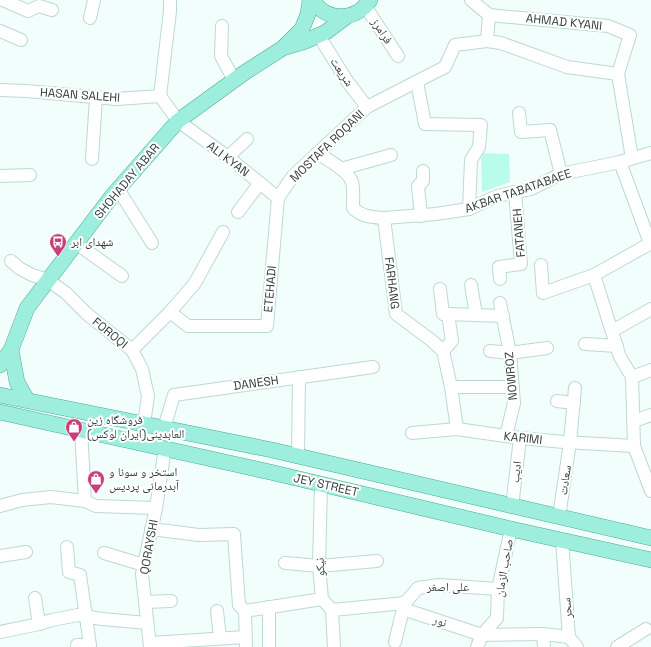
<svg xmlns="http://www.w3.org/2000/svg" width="651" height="647" font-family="'Space Grotesk','Noto Naskh Arabic',sans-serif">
	<rect width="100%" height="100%" fill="#f2fefb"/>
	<!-- green -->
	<polygon fill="#bafceb" points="481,153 509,154 510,182 482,192"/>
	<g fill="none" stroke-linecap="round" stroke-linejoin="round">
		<!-- minor casing -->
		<g stroke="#bcd9d1" stroke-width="14">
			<g id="minor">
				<polyline points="3,0 28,11 39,6 52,10"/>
				<polyline points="170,0 170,11 160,96 178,121 228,157 278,198"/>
				<polyline points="471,0 489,15 608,26 630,35 618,74 632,158"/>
				<polyline points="365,6 398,56"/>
				<polyline points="90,18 94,0"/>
				<polyline points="222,26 221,56 234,80"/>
				<polyline points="0,31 21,40"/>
				<polyline points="319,36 347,81 367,107"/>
				<polyline points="487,41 489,15"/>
				<polyline points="417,82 425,124 481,125 479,147 471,160 469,209"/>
				<polyline points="0,90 26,91 117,99 160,96"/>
				<polyline points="519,113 521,132 550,130 561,174"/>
				<path d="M317,153C328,160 348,170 352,182C354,190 353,200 353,208C362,217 372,217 384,218L396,314L431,340L443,351L451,387L457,429"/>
				<polyline points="228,157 247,139"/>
				<polyline points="92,159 96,97"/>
				<polyline points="620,162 650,243"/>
				<polyline points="341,169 391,155"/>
				<polyline points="0,176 30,175"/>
				<polyline points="118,189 152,243"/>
				<polyline points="238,212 260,183"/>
				<polyline points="421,216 418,186 423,181 423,171"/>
				<polyline points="384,218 436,214 469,209 497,196 531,189 561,174 620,162 651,153"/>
				<polyline points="76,243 122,276"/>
				<polyline points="11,261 19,268 32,275 48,280 66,293 87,314 132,350 142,369 148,396 144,424"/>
				<polyline points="541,265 543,293 594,275 651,243"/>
				<polyline points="594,275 620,357 632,377 634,446 651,491"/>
				<polyline points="500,279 499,267 521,264 515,192"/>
				<polyline points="471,285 476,315"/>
				<polyline points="440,289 443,314"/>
				<polyline points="500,303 510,353 514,403 506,436"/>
				<polyline points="170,312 188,326 267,326 278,198 293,176 367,107 445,67 455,45 487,41 501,43 567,67 618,74"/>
				<polyline points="612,331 651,309"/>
				<polyline points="585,344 617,346"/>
				<polyline points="132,350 170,312 195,283 223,232"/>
				<polyline points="443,351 452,341 448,314 503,316"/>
				<polyline points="490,351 510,353 547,348"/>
				<polyline points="632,377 651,370"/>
				<polyline points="451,387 513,387"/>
				<polyline points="557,401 574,403"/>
				<polyline points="634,421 651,415"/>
				<polyline points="164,428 174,395 373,367"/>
				<polyline points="81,430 85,501"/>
				<polyline points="412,433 457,429 520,438 564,442 634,446"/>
				<polyline points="298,457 299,377"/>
				<polyline points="321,484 319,566 322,599 332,610 334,647"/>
				<polyline points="0,506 22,500 51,497 85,501 96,506 156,508"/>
				<polyline points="512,507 520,438"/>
				<polyline points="559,517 570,442 575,388"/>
				<polyline points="151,529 199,535 234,534 239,605 245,611 246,647"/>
				<polyline points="67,547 69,572 80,575 90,645 77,645"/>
				<polyline points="104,553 144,565"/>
				<polyline points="0,556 26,552"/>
				<polyline points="285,563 319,566 377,561"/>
				<polyline points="498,589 439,585 418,588 405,603 403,609 482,635 543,634"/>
				<polyline points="35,598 39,624"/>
				<polyline points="145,602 171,601"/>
				<polyline points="269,607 269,647"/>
				<polyline points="332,610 405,603"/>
				<polyline points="217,611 220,638"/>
				<polyline points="245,611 322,599"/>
				<polyline points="0,632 39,624 52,620 78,615 102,619 147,623"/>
				<polyline points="569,637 577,647"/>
				<polyline points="395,642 403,609"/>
				<polyline points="150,643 245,637"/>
				<polyline points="150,647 142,574 156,508 165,448"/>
				<polyline points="477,647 482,635 497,618 498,589 511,529"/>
				<polyline points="544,647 543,634 569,637 562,540"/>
				<polyline points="617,647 646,629"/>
			</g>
		</g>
		<!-- major casing -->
		<g stroke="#4daa96" stroke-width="16">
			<g id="major">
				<path d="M312,0C327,22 355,22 370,0"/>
				<polyline points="286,47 306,41 326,32 346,17"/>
				<polyline points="11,350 17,382 27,400"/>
				<polyline points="0,365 11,350 27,308 112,196 178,121 244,73 283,48 302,29 308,14 310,0"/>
				<polyline points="0,395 272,450 651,538"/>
				<polyline points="0,412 270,472 511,529 651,560"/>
			</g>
		</g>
		<!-- minor -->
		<use href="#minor" stroke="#fff" stroke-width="12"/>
		<!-- major -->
		<use href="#major" stroke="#9deedd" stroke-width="15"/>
	</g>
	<!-- icons -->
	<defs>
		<g id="bus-pin" transform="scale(0.9)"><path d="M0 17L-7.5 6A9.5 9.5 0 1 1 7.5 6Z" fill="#c8407b" stroke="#fff"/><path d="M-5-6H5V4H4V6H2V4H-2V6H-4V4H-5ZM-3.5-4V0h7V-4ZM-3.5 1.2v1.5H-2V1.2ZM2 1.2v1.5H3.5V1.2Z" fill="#fff"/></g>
		<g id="shop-pin" transform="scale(0.9)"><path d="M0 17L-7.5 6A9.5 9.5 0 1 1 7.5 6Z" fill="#c8407b" stroke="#fff"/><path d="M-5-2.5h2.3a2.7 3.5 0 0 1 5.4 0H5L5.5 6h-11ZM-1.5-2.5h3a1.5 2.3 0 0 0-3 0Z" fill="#fff"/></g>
	</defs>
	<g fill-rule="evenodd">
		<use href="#bus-pin" x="58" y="242"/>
		<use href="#shop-pin" x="74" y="427"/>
		<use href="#shop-pin" x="96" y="479"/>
	</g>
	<g text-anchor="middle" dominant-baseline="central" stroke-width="4" stroke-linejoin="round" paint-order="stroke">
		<!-- street labels -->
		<g font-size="12" fill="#333f3c" stroke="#fff">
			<text transform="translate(564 22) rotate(6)">AHMAD KYANI</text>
			<text transform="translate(382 31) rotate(57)">فرامرز</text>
			<text transform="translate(342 72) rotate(57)">شریعت</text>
			<text transform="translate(80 95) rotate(4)">HASAN SALEHI</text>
			<text transform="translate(327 146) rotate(-44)">MOSTAFA ROQANI</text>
			<text transform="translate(228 159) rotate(37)">ALI KYAN</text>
			<text transform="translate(127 181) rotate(-50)">SHOHADAY ABAR</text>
			<text transform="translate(518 191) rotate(-19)">AKBAR TABATABAEE</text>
			<text transform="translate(519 233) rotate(-95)">FATANEH</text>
			<text transform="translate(392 283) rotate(83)">FARHANG</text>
			<text transform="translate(270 289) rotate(-85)">ETEHADI</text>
			<text transform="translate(110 333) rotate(39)">FOROQI</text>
			<text transform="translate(511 376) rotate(-95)">NOWROZ</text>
			<text transform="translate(256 383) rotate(-8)">DANESH</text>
			<text transform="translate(523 438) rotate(6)">KARIMI</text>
			<text transform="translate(516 472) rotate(-83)">ادیب</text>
			<text transform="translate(565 480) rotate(-82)">سعادت</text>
			<text transform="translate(326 485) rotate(13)">JEY STREET</text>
			<text transform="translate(149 547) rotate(-80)">QORAYSHI</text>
			<text transform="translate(320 567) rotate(-93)">نیکو</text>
			<text transform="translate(504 568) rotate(-80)">صاحب الزمان</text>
			<text x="448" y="587">علی اصغر</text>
			<text transform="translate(567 608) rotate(-94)">سحر</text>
			<text transform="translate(440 621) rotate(18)">نور</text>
		</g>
		<!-- poi labels -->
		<g font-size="12" fill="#333f3c" stroke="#fff" text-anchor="start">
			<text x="71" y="242">شهدای ابر</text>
			<text x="87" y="420">فروشگاه زین<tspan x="87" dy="14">العابدینی(ایران لوکس)</tspan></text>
			<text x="109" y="472">استخر و سونا و<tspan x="109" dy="14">آبدرمانی پردیس</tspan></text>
		</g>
	</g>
</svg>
